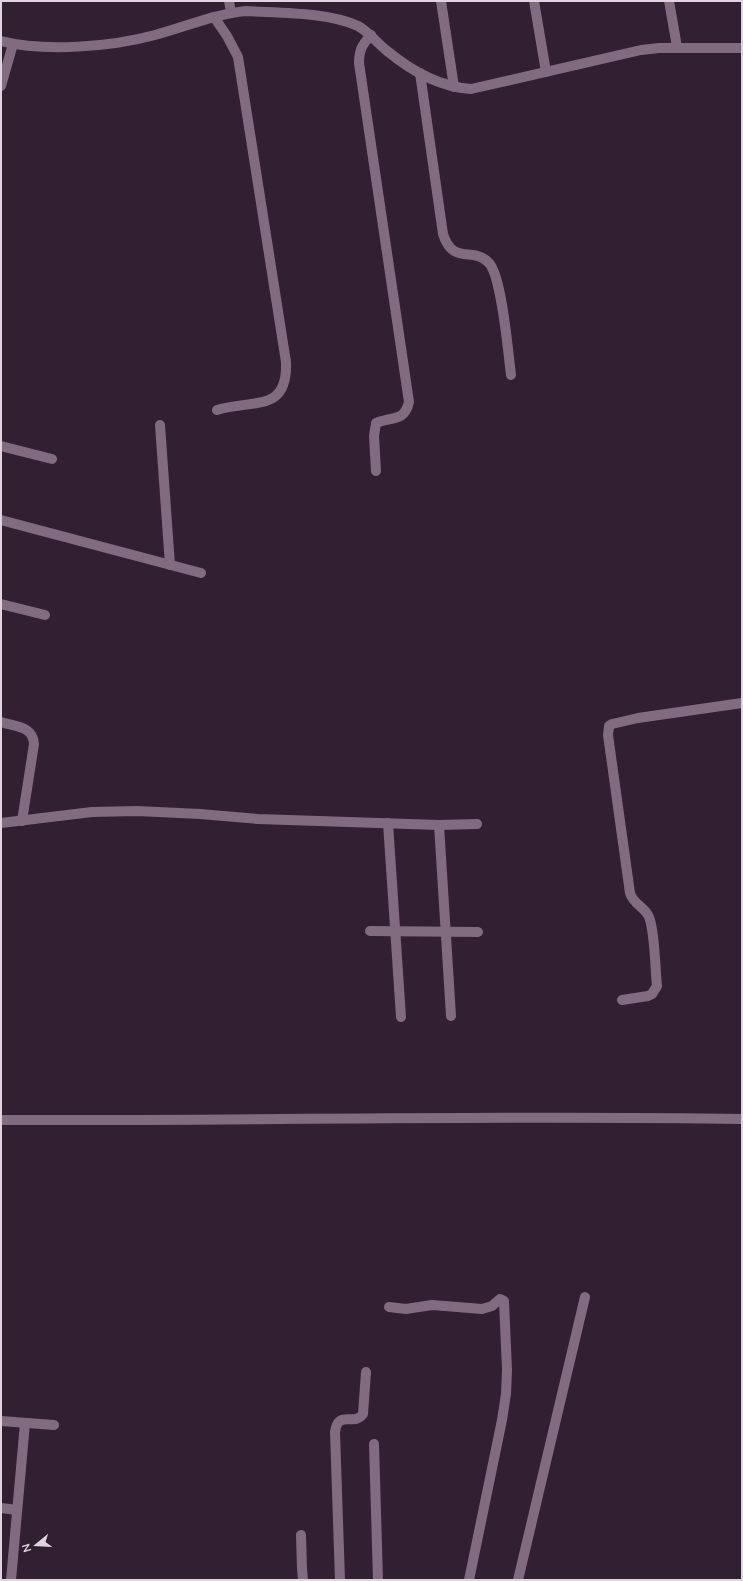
<svg xmlns="http://www.w3.org/2000/svg" width="743" height="1581" font-family="Mulish,sans-serif">
	<rect width="100%" height="100%" fill="#311f32"/>
	<g fill="none" stroke-linecap="round" stroke-linejoin="round">
		<!-- minor -->
		<g stroke="#806b81" stroke-width="10">
			<polyline points="229,1 231,13"/>
			<polyline points="441,1 454,87"/>
			<polyline points="534,1 546,72"/>
			<polyline points="669,1 677,47"/>
			<path d="M214,17L227,36L238,57L286,362C288,413 253,399 217,410"/>
			<path d="M371,35C362,45 359,50 359,63L409,402C404,423 391,416 376,423L374,436L376,471"/>
			<path d="M1,41C45,52 111,47 155,35C185,27 215,14 246,11C279,13 329,12 358,26C369,32 376,42 386,50C410,70 439,87 471,89L641,50L659,48H742"/>
			<path d="M420,73L443,234C453,266 474,246 489,263C502,277 508,352 511,375"/>
			<polyline points="1,86 13,44"/>
			<polyline points="160,425 170,565"/>
			<polyline points="1,446 52,459"/>
			<polyline points="1,520 201,573"/>
			<polyline points="1,604 45,615"/>
			<path d="M1,722C16,727 33,726 34,744L22,821"/>
			<polyline points="1,823 92,812 137,811 200,814 258,819 439,825 477,824"/>
			<polyline points="388,823 401,1017"/>
			<polyline points="439,825 451,1016"/>
			<polyline points="370,931 478,932"/>
			<path d="M622,1000L648,996L652,994L657,986C655,968 655,932 649,917C645,907 633,904 630,893L608,735L609,726L612,724L638,718L742,703"/>
			<path d="M1,1120C248,1121 495,1115 742,1119"/>
			<polyline points="389,1307 406,1309 432,1305 482,1309 492,1306 500,1299 504,1301 507,1370 506,1394 502,1420 469,1580"/>
			<polyline points="1,1421 54,1425"/>
			<polyline points="374,1444 378,1580"/>
			<polyline points="1,1508 17,1510"/>
			<polyline points="301,1535 302,1569 303,1580"/>
			<polyline points="11,1580 25,1423"/>
			<path d="M340,1580L335,1432C338,1409 354,1427 363,1414L366,1372"/>
			<polyline points="518,1580 585,1297"/>
		</g>
	</g>
	<!-- border -->
	<rect width="743" height="1581" fill="none" stroke="#e0d4e1" stroke-width="4"/>
	<!-- north arrow -->
	<g transform="translate(36 1545) rotate(252)" stroke="#311f32" stroke-width="3" paint-order="stroke">
	<path d="M0-3L7 15L0 10L-7 15Z" fill="#e0d4e1"/>
	<text y="-6" font-size="11" font-weight="bold" text-anchor="middle" fill="#e0d4e1">N</text>
	</g>
</svg>
